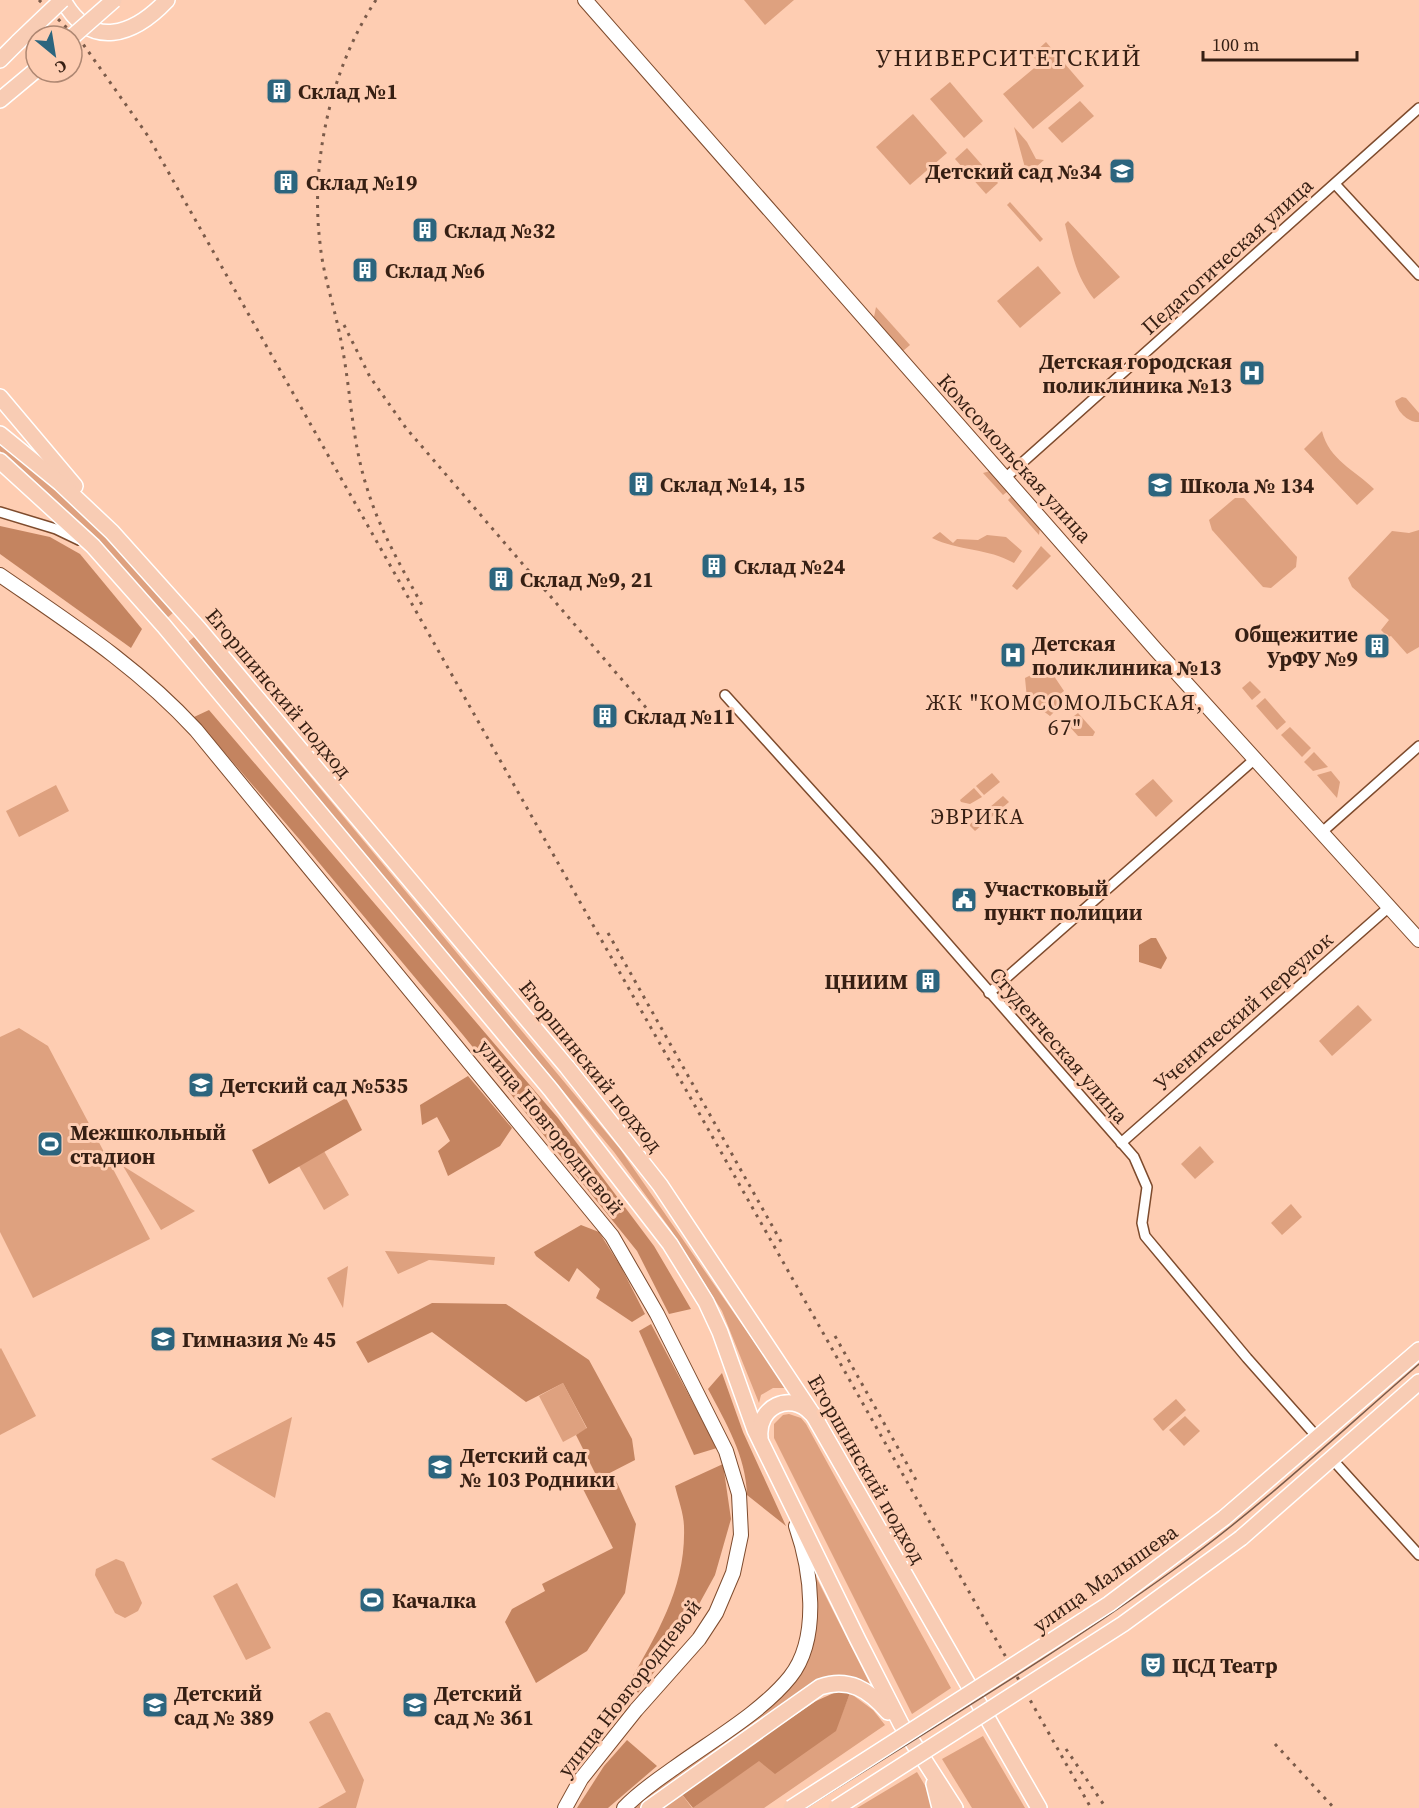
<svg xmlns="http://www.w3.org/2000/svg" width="1419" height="1808" font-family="'Source Serif 4',serif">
	<rect width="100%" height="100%" fill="#fecdb2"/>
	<!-- green -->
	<g fill="#dea17f">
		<polygon points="744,0 794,0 765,25"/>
		<polygon points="1046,42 1084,86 1033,129 1003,94 1039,64 1032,55"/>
		<polygon points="950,82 983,121 964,138 930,99"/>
		<polygon points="1080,101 1094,116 1062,143 1048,128"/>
		<polygon points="913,114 947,153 910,185 876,147"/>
		<polygon points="1014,127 1027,142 1036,159 1044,160 1027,175"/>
		<polygon points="967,148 998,183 986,194 955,159"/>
		<polygon points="1010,202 1043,239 1040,242 1007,205"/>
		<path d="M1068,221L1120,277L1094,299C1075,275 1072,253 1065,224Z"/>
		<polygon points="1038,266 1061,293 1020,328 997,301"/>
		<polygon points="876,307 910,345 903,351 874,317"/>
		<path d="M1402,397L1406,398L1419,413V422C1408,423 1397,411 1395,401Z"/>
		<path d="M1322,431C1329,460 1355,470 1374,489L1357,505L1304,449Z"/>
		<polygon points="0,440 98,527 174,612 167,618 92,533 0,451"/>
		<polygon points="990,471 1008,491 1003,495 983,473"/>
		<polygon points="1012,496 1040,528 1039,535 1008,500"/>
		<polygon points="1235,498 1244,498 1297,557 1296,567 1271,588 1263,587 1212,530 1209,520"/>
		<polygon points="1419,530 1419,647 1407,654 1391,636 1388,637 1381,630 1389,620 1352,587 1348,578 1392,531 1409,533"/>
		<path d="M940,532L953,543L957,539L978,540L987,535L1006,537L1022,551L1014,563C988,548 958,551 932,538Z"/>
		<polygon points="1041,546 1051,556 1017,590 1012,586"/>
		<polygon points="194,637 620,1149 786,1388 773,1388 761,1395 759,1403 722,1311 671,1230 614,1152 188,642"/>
		<polygon points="1041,670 1052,673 1064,691 1060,694 1056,710 1050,716 1027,699 1025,678"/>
		<polygon points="1250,681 1261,692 1252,700 1242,688"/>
		<polygon points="1265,698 1286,722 1277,730 1256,706"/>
		<polygon points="1078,713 1095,732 1093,736 1078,736 1069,726 1070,719"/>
		<polygon points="1290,727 1311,748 1302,757 1281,735"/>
		<polygon points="1314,752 1328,767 1313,771 1304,762"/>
		<polygon points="1331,771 1340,782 1337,798 1317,775"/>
		<polygon points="992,773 1000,782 984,795 976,786"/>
		<polygon points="1153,779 1173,801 1156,817 1135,794"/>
		<polygon points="56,785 69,811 19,837 6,811"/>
		<polygon points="974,788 982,797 970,804 961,802 960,800"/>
		<polygon points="1003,796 1009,802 975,831 969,825"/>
		<polygon points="1358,1005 1372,1020 1332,1056 1319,1041"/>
		<polygon points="19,1028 48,1046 150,1239 33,1298 0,1232 0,1037"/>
		<polygon points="1200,1146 1214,1162 1195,1179 1181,1164"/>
		<polygon points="324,1151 349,1195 324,1210 299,1166"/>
		<polygon points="123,1166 195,1211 161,1230"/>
		<polygon points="1291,1204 1302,1217 1282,1235 1271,1223"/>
		<polygon points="385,1251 495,1257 494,1265 429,1260 398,1274"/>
		<polygon points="348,1266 343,1308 327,1278"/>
		<polygon points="1,1348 36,1416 0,1435 0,1349"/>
		<polygon points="563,1383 587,1429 563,1442 539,1396"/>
		<polygon points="1176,1399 1186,1410 1163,1431 1153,1419"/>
		<polygon points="789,1414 801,1418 806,1424 951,1688 912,1714 774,1438 774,1424 783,1415"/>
		<polygon points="1185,1416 1200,1431 1184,1446 1169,1430"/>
		<polygon points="292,1417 275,1498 211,1459"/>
		<polygon points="116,1559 124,1562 142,1603 138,1611 125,1618 115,1613 95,1575 96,1569"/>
		<path d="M816,1577L871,1686L853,1679L835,1677L642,1808H632L799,1675C818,1637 818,1618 816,1577Z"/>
		<polygon points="237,1583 271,1648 246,1660 213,1596"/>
		<polygon points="850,1693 873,1710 885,1725 764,1808 693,1808 759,1760 835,1731"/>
		<polygon points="326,1712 330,1713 364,1780 356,1808 318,1808 346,1792 309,1722"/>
		<polygon points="983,1736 1025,1808 972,1808 942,1759"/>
		<polygon points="917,1772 930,1794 934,1808 857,1808"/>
		<polygon points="681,1793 692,1808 661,1808"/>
	</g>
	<!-- forest -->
	<g fill="#c48460">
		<polygon points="0,526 50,537 80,554 142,629 131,648 0,554"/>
		<polygon points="209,710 558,1118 654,1246 691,1309 669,1314 637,1251 463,1035 300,840 194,717"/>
		<polygon points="1151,938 1156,938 1167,958 1161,969 1139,962 1139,945"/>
		<polygon points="468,1076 512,1128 500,1146 448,1176 438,1151 450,1141 437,1117 422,1125 420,1105"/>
		<polygon points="346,1098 362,1130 269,1184 252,1150"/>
		<polygon points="581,1225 599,1232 621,1267 645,1314 632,1322 596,1298 600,1289 577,1268 569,1282 536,1256 534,1252"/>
		<polygon points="432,1303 506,1304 589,1360 632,1439 635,1460 598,1479 576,1435 587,1428 563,1383 526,1402 432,1332 368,1363 356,1342"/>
		<polygon points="651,1324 717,1448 694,1455 639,1331"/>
		<path d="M722,1373L743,1432L786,1526L747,1495C746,1456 726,1423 708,1389Z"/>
		<path d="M723,1464L731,1519L715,1575L681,1637L638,1693L629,1683C657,1634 686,1587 684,1527C684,1514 678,1499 675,1486Z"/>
		<polygon points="614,1476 636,1524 625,1593 587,1651 536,1683 505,1622 512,1609 545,1591 542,1584 613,1548 582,1487"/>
		<polygon points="836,1692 850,1693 836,1731 775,1774 759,1761 693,1808 681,1793 816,1701"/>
		<polygon points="627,1740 657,1766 608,1808 577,1808 604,1766"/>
	</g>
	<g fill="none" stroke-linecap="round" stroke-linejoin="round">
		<!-- street casing -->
		<g stroke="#7e4b2d" stroke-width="12">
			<g id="street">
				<polyline points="1335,184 1419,275"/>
				<polyline points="1004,479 1419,108"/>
				<polyline points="0,512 56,529 79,540"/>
				<polyline points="725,695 877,863 1134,1157 1147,1187 1142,1223 1145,1236 1247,1358 1318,1438"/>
				<polyline points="1321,833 1419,746"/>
				<polyline points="989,993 1256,758"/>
				<polyline points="1121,1143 1389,907"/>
				<polyline points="1332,1459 1419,1555"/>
			</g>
		</g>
		<!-- secondary casing -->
		<g stroke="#7e4b2d" stroke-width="16">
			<g id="secondary">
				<polyline points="585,0 1156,650 1419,940"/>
				<path d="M0,575C71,624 137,666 196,730L612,1236L657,1314L726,1451L739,1494L741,1535L733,1573L716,1613L699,1639L636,1710L581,1779L565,1808"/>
				<path d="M624,1808C639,1792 657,1780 674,1768C711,1741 762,1712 790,1677C821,1638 811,1569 796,1526"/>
			</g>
		</g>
		<!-- primary casing -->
		<g stroke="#fff" stroke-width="18">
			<g id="primary">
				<path d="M63,0C91,51 134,35 167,0"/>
				<polyline points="0,60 18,42"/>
				<polyline points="0,100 36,70"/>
				<polyline points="0,397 75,486"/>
				<polyline points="0,434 60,483 112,532 199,629 567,1067 660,1185 815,1418 1039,1808"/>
				<polyline points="0,461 93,546 164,626 551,1090 670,1244 706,1302 720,1332 755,1430 858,1640 901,1724 955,1808"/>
				<path d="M760,1437C757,1407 790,1391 811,1413"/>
				<polyline points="1224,1518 1419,1350"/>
				<polyline points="1241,1538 1419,1382"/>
				<polyline points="934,1784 940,1808"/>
				<path d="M649,1808L820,1687C849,1677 869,1690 888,1712"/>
			</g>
		</g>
		<!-- street -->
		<use href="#street" stroke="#fff" stroke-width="9"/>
		<!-- secondary -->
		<use href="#secondary" stroke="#fff" stroke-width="14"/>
		<!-- primary -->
		<use href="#primary" stroke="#f8ccb4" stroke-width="15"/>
		<!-- tram -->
		<g stroke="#7b5b4a" stroke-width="1.5">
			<polyline points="1164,1587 1201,1561"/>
			<path d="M806,1808C928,1730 1054,1656 1172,1571C1259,1509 1338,1434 1419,1364"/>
		</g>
		<!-- rail -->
		<g stroke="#7b5b4a" stroke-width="3" stroke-dasharray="3 6" stroke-linecap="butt">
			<polyline points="39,0 83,44 148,136 1091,1808"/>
			<path d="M376,0C331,68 310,162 320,243C323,275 334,305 340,336C351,387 351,439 367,488C380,531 402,568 423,607"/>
			<polyline points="344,325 370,377 406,428 660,724"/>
			<polyline points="608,933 784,1247"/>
			<polyline points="835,1336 916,1480"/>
			<polyline points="1275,1744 1334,1808"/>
			<polyline points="1066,1749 1106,1808"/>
		</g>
		<!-- primary-bridge casing -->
		<g stroke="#fff" stroke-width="18" stroke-linecap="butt">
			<g id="primary-bridge">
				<polyline points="72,37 114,0"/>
				<polyline points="18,42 62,0"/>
				<polyline points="791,1808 1109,1604 1224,1518"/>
				<polyline points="836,1808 1123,1624 1241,1538"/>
			</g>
		</g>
		<!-- primary-bridge -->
		<use href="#primary-bridge" stroke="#f8ccb4" stroke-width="15"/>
	</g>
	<!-- icons -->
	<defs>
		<g id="building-square" transform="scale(1.35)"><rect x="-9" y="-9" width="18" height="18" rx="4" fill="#2c657e" stroke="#fecdb2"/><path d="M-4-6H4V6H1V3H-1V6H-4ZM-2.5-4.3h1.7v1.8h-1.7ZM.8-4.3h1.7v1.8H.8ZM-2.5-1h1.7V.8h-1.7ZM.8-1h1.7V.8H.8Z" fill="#fff"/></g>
		<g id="school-square" transform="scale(1.35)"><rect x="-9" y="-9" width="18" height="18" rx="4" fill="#2c657e" stroke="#fecdb2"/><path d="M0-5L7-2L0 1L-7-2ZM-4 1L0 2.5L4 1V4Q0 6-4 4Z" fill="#fff"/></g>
		<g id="hospital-square" transform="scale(1.35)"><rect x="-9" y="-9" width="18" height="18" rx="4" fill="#2c657e" stroke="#fecdb2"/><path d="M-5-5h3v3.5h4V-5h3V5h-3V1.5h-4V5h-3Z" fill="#fff"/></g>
		<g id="civic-square" transform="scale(1.35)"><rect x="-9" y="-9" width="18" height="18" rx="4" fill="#2c657e" stroke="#fecdb2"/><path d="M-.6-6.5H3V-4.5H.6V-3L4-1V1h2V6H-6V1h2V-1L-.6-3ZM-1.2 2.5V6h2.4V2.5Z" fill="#fff"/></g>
		<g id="stadium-square" transform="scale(1.35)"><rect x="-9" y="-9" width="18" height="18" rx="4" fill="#2c657e" stroke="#fecdb2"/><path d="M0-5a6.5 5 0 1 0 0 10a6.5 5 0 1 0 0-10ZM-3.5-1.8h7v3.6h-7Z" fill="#fff"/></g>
		<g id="theatre-square" transform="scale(1.35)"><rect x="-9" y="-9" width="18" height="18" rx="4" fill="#2c657e" stroke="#fecdb2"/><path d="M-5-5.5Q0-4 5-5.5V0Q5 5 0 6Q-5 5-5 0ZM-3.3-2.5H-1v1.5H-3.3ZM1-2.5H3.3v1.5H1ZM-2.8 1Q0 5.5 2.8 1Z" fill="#fff"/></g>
	</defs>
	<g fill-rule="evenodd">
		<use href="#building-square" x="279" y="91"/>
		<use href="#school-square" x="1122" y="171"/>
		<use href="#building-square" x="286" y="182"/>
		<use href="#building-square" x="425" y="230"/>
		<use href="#building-square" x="365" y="270"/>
		<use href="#hospital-square" x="1252" y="373"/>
		<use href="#building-square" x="641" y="484"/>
		<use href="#school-square" x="1160" y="485"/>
		<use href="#building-square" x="714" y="566"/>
		<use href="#building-square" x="501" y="579"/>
		<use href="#building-square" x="1377" y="646"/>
		<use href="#hospital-square" x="1013" y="655"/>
		<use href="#building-square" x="605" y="716"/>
		<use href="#civic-square" x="964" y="900"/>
		<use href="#building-square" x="928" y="981"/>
		<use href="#school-square" x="201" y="1085"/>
		<use href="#stadium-square" x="50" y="1144"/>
		<use href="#school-square" x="163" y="1339"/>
		<use href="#school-square" x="440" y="1467"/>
		<use href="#stadium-square" x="372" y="1600"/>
		<use href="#theatre-square" x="1153" y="1665"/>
		<use href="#school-square" x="155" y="1705"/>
		<use href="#school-square" x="415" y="1705"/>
	</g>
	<g text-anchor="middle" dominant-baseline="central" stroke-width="6" stroke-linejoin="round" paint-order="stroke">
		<!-- poi labels -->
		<g font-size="21" font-weight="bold" fill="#361f13" stroke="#fecdb2" text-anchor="start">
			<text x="298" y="91">Склад №1</text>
			<text x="1102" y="171" text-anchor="end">Детский сад №34</text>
			<text x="306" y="182">Склад №19</text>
			<text x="444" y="230">Склад №32</text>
			<text x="385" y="270">Склад №6</text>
			<text x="1232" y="361" text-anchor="end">Детская городская<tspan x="1232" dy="24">поликлиника №13</tspan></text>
			<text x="660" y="484">Склад №14, 15</text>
			<text x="1180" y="485">Школа № 134</text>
			<text x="734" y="566">Склад №24</text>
			<text x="520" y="579">Склад №9, 21</text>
			<text x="1358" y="634" text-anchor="end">Общежитие<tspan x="1358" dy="24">УрФУ №9</tspan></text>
			<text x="1032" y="643">Детская<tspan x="1032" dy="24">поликлиника №13</tspan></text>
			<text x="624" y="716">Склад №11</text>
			<text x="984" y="888">Участковый<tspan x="984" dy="24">пункт полиции</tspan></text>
			<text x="908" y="981" text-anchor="end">ЦНИИМ</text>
			<text x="220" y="1085">Детский сад №535</text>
			<text x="70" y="1132">Межшкольный<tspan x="70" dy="24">стадион</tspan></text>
			<text x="182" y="1339">Гимназия № 45</text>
			<text x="460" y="1455">Детский сад<tspan x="460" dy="24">№ 103 Родники</tspan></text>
			<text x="392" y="1600">Качалка</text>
			<text x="1172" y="1665">ЦСД Театр</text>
			<text x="174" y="1693">Детский<tspan x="174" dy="24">сад № 389</tspan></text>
			<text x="434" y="1693">Детский<tspan x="434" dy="24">сад № 361</tspan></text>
		</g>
		<!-- street labels -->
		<g font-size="21" fill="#361f13" stroke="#fecdb2">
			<text transform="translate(1227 256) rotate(-42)">Педагогическая улица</text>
			<text transform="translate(1015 458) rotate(48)">Комсомольская улица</text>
			<text transform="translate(279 693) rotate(50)">Егоршинский подход</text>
			<text transform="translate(1243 1011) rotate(-41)">Ученический переулок</text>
			<text transform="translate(1059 1045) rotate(49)">Студенческая улица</text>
			<text transform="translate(591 1066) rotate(51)">Егоршинский подход</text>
			<text transform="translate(551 1127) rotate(51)">улица Новгородцевой</text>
			<text transform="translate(867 1469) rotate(60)">Егоршинский подход</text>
			<text transform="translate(1105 1578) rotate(-35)">улица Малышева</text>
			<text transform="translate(629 1688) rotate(-52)">улица Новгородцевой</text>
		</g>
		<!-- neighbourhood labels -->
		<g font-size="22" letter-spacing="1.5" fill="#361f13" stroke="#fecdb2">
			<text x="1065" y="702">ЖК "КОМСОМОЛЬСКАЯ,<tspan x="1065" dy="25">67"</tspan></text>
			<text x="978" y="816">ЭВРИКА</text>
		</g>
		<!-- quarter labels -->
		<g font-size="24" letter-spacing="1.5" fill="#361f13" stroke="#fecdb2">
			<text x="1009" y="57">УНИВЕРСИТЕТСКИЙ</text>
		</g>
	</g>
	<!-- north arrow -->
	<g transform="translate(54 54) rotate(150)"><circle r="28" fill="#fecdb2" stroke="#ae8772" stroke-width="1.5"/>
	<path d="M0-4.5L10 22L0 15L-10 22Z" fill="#2c657e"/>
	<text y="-9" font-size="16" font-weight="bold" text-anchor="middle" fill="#361f13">С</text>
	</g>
	<!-- scale -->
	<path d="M1203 51v9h154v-9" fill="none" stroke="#361f13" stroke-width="3"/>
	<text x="1212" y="51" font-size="18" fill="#361f13" stroke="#fecdb2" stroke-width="4.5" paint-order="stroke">100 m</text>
</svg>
